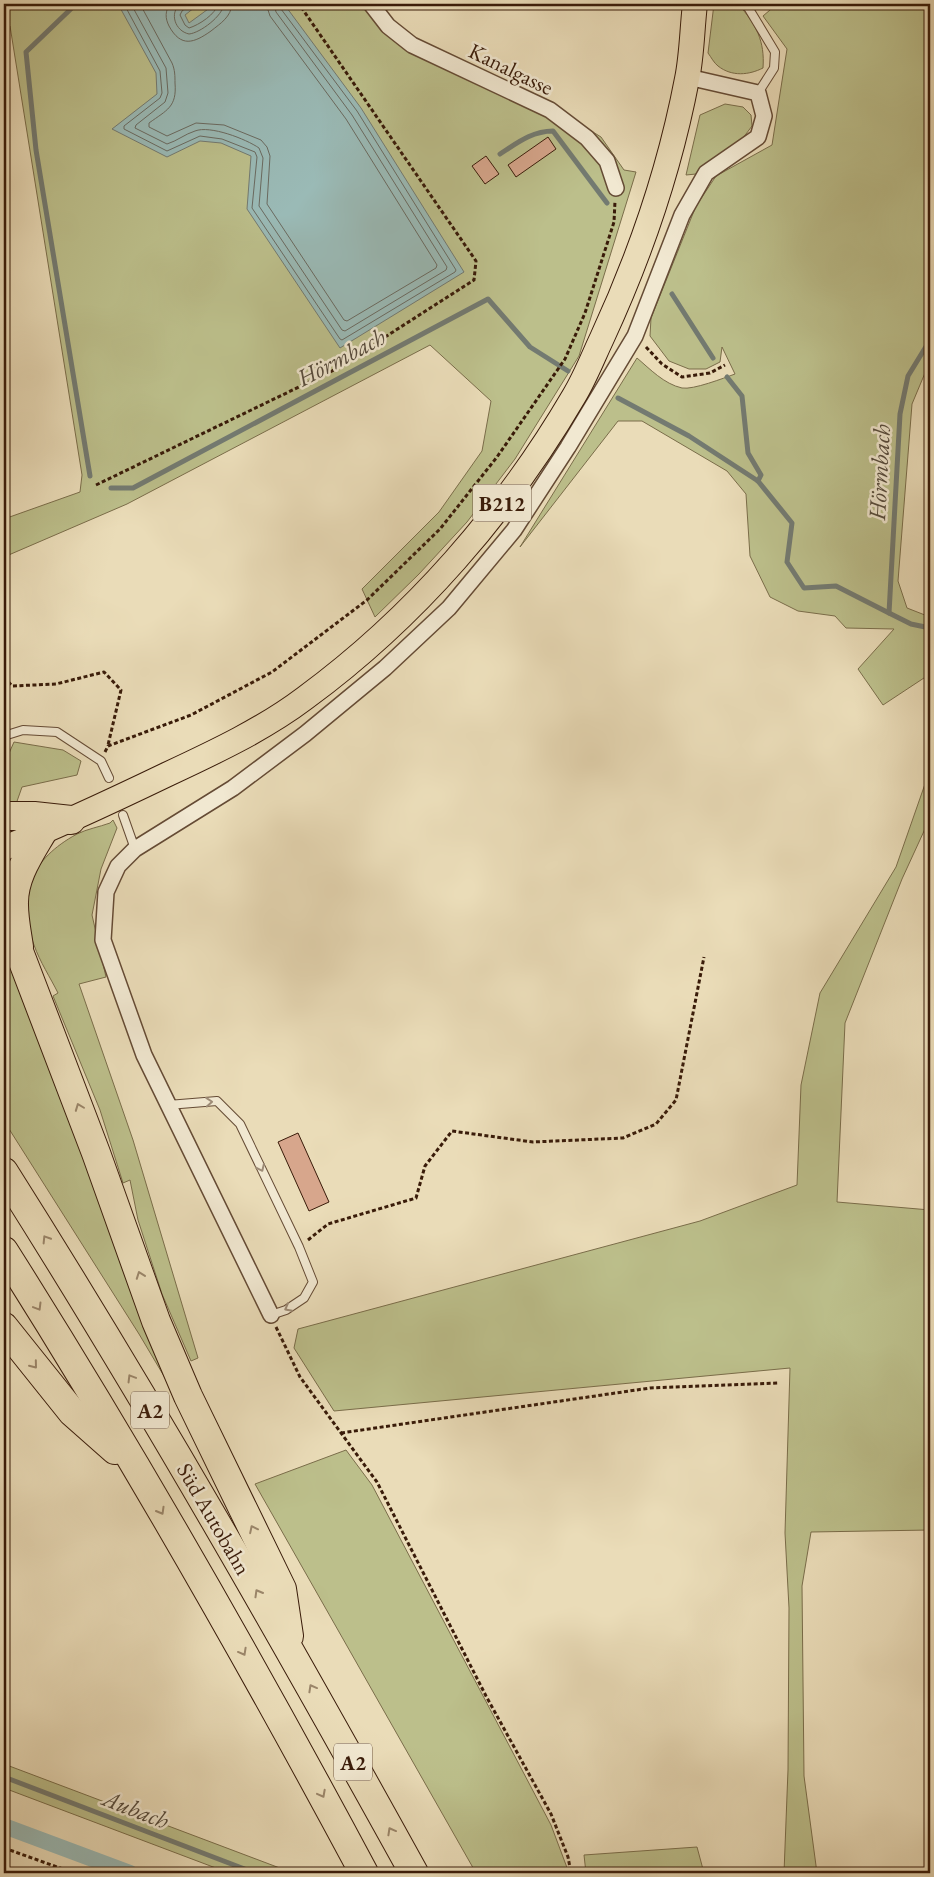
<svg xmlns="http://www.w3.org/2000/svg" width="934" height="1877" font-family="'EB Garamond',serif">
	<rect width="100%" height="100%" fill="#eadcb8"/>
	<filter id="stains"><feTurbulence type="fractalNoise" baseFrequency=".004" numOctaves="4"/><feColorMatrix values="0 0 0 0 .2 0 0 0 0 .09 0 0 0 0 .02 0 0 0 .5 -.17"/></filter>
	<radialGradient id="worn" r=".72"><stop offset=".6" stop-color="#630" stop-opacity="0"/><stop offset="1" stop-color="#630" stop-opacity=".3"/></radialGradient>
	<!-- green -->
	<g fill="#bcbf8b" stroke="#7a6d4a">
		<polygon points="4,4 377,4 389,21 425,44 535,96 601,137 624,170 636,172 579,356 515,459 467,522 419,574 375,617 362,589 439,512 482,451 491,401 430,345 127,504 4,557 4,519 80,492 82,475 10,26 4,26"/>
		<path d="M714,4H738C756,24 765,41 763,68C749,75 732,77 718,66C714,63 711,57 708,53Z"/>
		<path d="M777,4H930V361L912,404L898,581L907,608L930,617V674L883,705L858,669L894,629L846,628L835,616L798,611L770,597L750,556L746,494L727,471L642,421H618L520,547L637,358C650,369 664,384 682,388C693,390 724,378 735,374L722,347L720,362L706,369H689L669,361L650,336L651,318L696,206L716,176L772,145L787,49L763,16Z"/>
		<polygon points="725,104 743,107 751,115 752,126 740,142 696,174 686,175 700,115"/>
		<polygon points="14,742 63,750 81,761 77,775 22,787 15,807 4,805 4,761 6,760"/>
		<polygon points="930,775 930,818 902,879 845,1023 837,1202 930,1210 930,1530 811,1532 802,1586 804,1776 817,1873 784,1873 788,1770 789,1608 785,1533 790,1368 334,1411 294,1348 298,1329 700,1221 797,1185 801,1085 820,993 896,867 925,784"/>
		<path d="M113,820L117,828L101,869L92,915L106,977L79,984L133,1140L198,1358L191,1361L162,1294L138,1220L130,1180L123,1183L100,1110L53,996L58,993C50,977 40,962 34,945C15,895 31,859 77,834C87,829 99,827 110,823Z"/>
		<polygon points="4,948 174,1393 139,1334 4,1121"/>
		<polygon points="346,1450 372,1485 551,1825 569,1873 476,1873 255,1484"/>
		<polygon points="4,1764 293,1873 229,1873 4,1788"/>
		<polygon points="697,1847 704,1873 586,1873 584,1855"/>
	</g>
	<!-- water -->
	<polygon fill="#9abab6" stroke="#737a71" points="118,4 199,4 185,15 189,23 215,4 284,4 361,108 464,272 340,348 247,209 251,156 221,143 200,141 167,157 112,129 157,94 156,73"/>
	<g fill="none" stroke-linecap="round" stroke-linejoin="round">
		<!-- shore -->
		<g stroke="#6a6a60" stroke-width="1">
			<polyline points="124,4 160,71 162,93 160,98 124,126 124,129 167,151 200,136 222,139 255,152 257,157 252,208 340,339 342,340 455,272 456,270 357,111 281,9 280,4"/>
			<path d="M131,4L166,68L168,93L165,102L136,125L135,128L167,144C177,141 185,134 195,131C210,125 246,139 259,148L263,158L259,206L342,330L345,331L446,270L447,267L352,115L276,12L274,4"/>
			<path d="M140,4L172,63C175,70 175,76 175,83C177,107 167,110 149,123V127L167,136L196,123L224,125L261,140L267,147L270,156L267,204L344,320L347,321L436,268L437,265L346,119L270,16L266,4"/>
			<path d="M170,4C165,11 165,18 169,26C181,48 194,43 211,31C221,23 231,17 232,4"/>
			<path d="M180,4C169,13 175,31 189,34C200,33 223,16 224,4"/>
			<path d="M191,4L182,11L180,15L185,25L189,28C199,25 216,14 218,4"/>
		</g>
		<!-- stream -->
		<g stroke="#737a71" stroke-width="5">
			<polyline points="76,4 26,52 36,150 90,476"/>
			<path d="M500,154C517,143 532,131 553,131L607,203"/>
			<polyline points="672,294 713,358"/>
			<polyline points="930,340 908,376 900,414 889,613 911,624 930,628"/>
			<polyline points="727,377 742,396 748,453 761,475 758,481"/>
			<polyline points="618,398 689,436 758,481 792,523 787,562 804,588 836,586 889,613"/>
			<polyline points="111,488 133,488 488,299 530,347 568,371"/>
			<polyline points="4,1777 255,1873"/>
		</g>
		<!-- canal -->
		<polyline stroke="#9abab6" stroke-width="16" points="4,1826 130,1873"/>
	</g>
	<!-- building -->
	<g fill="#d7a68c" stroke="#391b09">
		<polygon points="548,137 556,149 516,177 508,165"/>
		<polygon points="486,156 499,174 485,184 472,166"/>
		<polygon points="298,1133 329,1202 309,1211 278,1142"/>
	</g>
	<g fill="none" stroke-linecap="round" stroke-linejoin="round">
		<!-- service casing -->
		<g stroke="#654b35" stroke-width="10">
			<g id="service">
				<polyline points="746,4 775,52 774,68 758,93"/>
				<polyline points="4,740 7,735 23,730 57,732 101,761 109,778"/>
				<polyline points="123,815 135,849"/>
				<polyline points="168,1105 217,1101 240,1124 299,1247 313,1282 304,1298 286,1310 271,1315"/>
			</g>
		</g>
		<!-- minor casing -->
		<g stroke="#654b35" stroke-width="18">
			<g id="minor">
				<polyline points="371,4 388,26 412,45 550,110 587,138 607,161 616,188"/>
				<polyline points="271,1315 144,1055 103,940 106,892 118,866 135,849 233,788 305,734 385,668 449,608 514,530 568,447 635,336 682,215 706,173 758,137 764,116 758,93 688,77"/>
			</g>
		</g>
		<!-- primary casing -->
		<g stroke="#391b09" stroke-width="26">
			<path id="primary" d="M4,848C59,826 114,800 168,774C215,752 264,729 305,698C414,618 506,512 574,396C585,378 593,357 602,338C640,256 670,168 687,79C692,55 692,29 695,4"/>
		</g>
		<!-- motorway casing -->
		<g stroke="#391b09" stroke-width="30">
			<g id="motorway">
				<polyline points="4,816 34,816 71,820"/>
				<polyline points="4,928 20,954 96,1153 156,1321 188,1396 282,1589 289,1636"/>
				<path d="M19,947C17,933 14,919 14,905C13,878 29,855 42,833"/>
				<path d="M4,1172C149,1401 283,1636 414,1873"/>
				<path d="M4,1251C132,1453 251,1662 364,1873"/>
				<polyline points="4,1327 72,1412 115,1450"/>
			</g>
		</g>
		<!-- path -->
		<g stroke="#391b09" stroke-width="3" stroke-dasharray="4 2.5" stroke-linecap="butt">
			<polyline points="646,347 662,364 682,377 710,373 725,365"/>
			<polyline points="96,485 332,371 474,280 476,261 299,4"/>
			<polyline points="4,677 12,686 56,684 104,672 121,690 108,745"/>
			<polyline points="105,752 108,746 191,715 272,672 367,600 440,529 497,457 565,359 585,313 614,222 615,201"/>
			<polyline points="308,1240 328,1224 416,1198 425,1166 452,1131 533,1142 623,1138 656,1124 676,1100 704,957"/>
			<polyline points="276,1327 300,1377 377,1482 486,1696 551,1814 568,1857 571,1873"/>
			<polyline points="341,1433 650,1388 778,1383"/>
			<polyline points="4,1848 74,1873"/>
		</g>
		<!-- service -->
		<use href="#service" stroke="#f1e8d1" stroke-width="8"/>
		<!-- minor -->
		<use href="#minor" stroke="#f1e8d1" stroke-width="15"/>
		<!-- primary -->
		<use href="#primary" stroke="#eadcb8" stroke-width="24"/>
		<!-- motorway -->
		<use href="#motorway" stroke="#eadcb8" stroke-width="28"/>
	</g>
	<!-- one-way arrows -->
	<defs><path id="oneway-chevron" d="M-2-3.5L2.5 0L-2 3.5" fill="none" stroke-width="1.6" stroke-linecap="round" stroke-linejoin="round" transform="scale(1.25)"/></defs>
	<g stroke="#9e8c77">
		<use href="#oneway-chevron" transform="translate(209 1102) rotate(-4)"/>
		<use href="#oneway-chevron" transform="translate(261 1168) rotate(65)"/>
		<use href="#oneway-chevron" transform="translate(288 1308) rotate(152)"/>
	</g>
	<g stroke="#9a8569">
		<use href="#oneway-chevron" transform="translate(79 1107) rotate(-111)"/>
		<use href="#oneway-chevron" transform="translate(46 1239) rotate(-122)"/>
		<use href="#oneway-chevron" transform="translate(140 1275) rotate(-110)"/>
		<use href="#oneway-chevron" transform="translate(38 1307) rotate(59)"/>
		<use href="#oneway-chevron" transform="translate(34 1365) rotate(51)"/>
		<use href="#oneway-chevron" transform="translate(131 1378) rotate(-121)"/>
		<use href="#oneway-chevron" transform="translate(161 1511) rotate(60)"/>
		<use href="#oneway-chevron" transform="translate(253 1529) rotate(-116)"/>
		<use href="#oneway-chevron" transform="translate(258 1593) rotate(-120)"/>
		<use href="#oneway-chevron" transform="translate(243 1652) rotate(61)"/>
		<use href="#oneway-chevron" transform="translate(312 1688) rotate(-119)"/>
		<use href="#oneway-chevron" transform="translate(322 1794) rotate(62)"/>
		<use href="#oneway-chevron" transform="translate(391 1831) rotate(-119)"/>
	</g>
	<g text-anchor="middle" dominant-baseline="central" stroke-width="5" stroke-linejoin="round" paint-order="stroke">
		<!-- shield labels -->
		<g fill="#f1e8d1" stroke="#705845" stroke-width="1">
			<rect x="473" y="484.5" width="58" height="37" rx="4"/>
			<rect x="131" y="1391.5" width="38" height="37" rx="4"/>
			<rect x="334" y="1743.5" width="38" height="37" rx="4"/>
		</g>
		<g font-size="21" font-weight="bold" fill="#391b09">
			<text x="502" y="503">B212</text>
			<text x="150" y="1410">A2</text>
			<text x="353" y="1762">A2</text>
		</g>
		<!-- street labels -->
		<g font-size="22" fill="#391b09" stroke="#f1e8d1">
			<text transform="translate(511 69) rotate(26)">Kanalgasse</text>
			<text transform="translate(214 1519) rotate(60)">Süd Autobahn</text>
		</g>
		<!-- water labels -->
		<g font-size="24" font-style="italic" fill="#564b3d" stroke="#f1e8d1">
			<text transform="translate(341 357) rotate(-28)">Hörmbach</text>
			<text transform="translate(879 472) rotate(-87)">Hörmbach</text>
			<text transform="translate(136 1809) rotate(21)">Aubach</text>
		</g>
	</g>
	<!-- margin -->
	<rect width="934" height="1877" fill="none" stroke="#eadcb8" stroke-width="20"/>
	<rect x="5" y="5" width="924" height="1867" fill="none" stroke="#391b09" stroke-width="2.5"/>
	<rect x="10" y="10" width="914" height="1857" fill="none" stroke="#391b09"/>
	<rect width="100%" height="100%" filter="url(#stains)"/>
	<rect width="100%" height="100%" fill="url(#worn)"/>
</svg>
